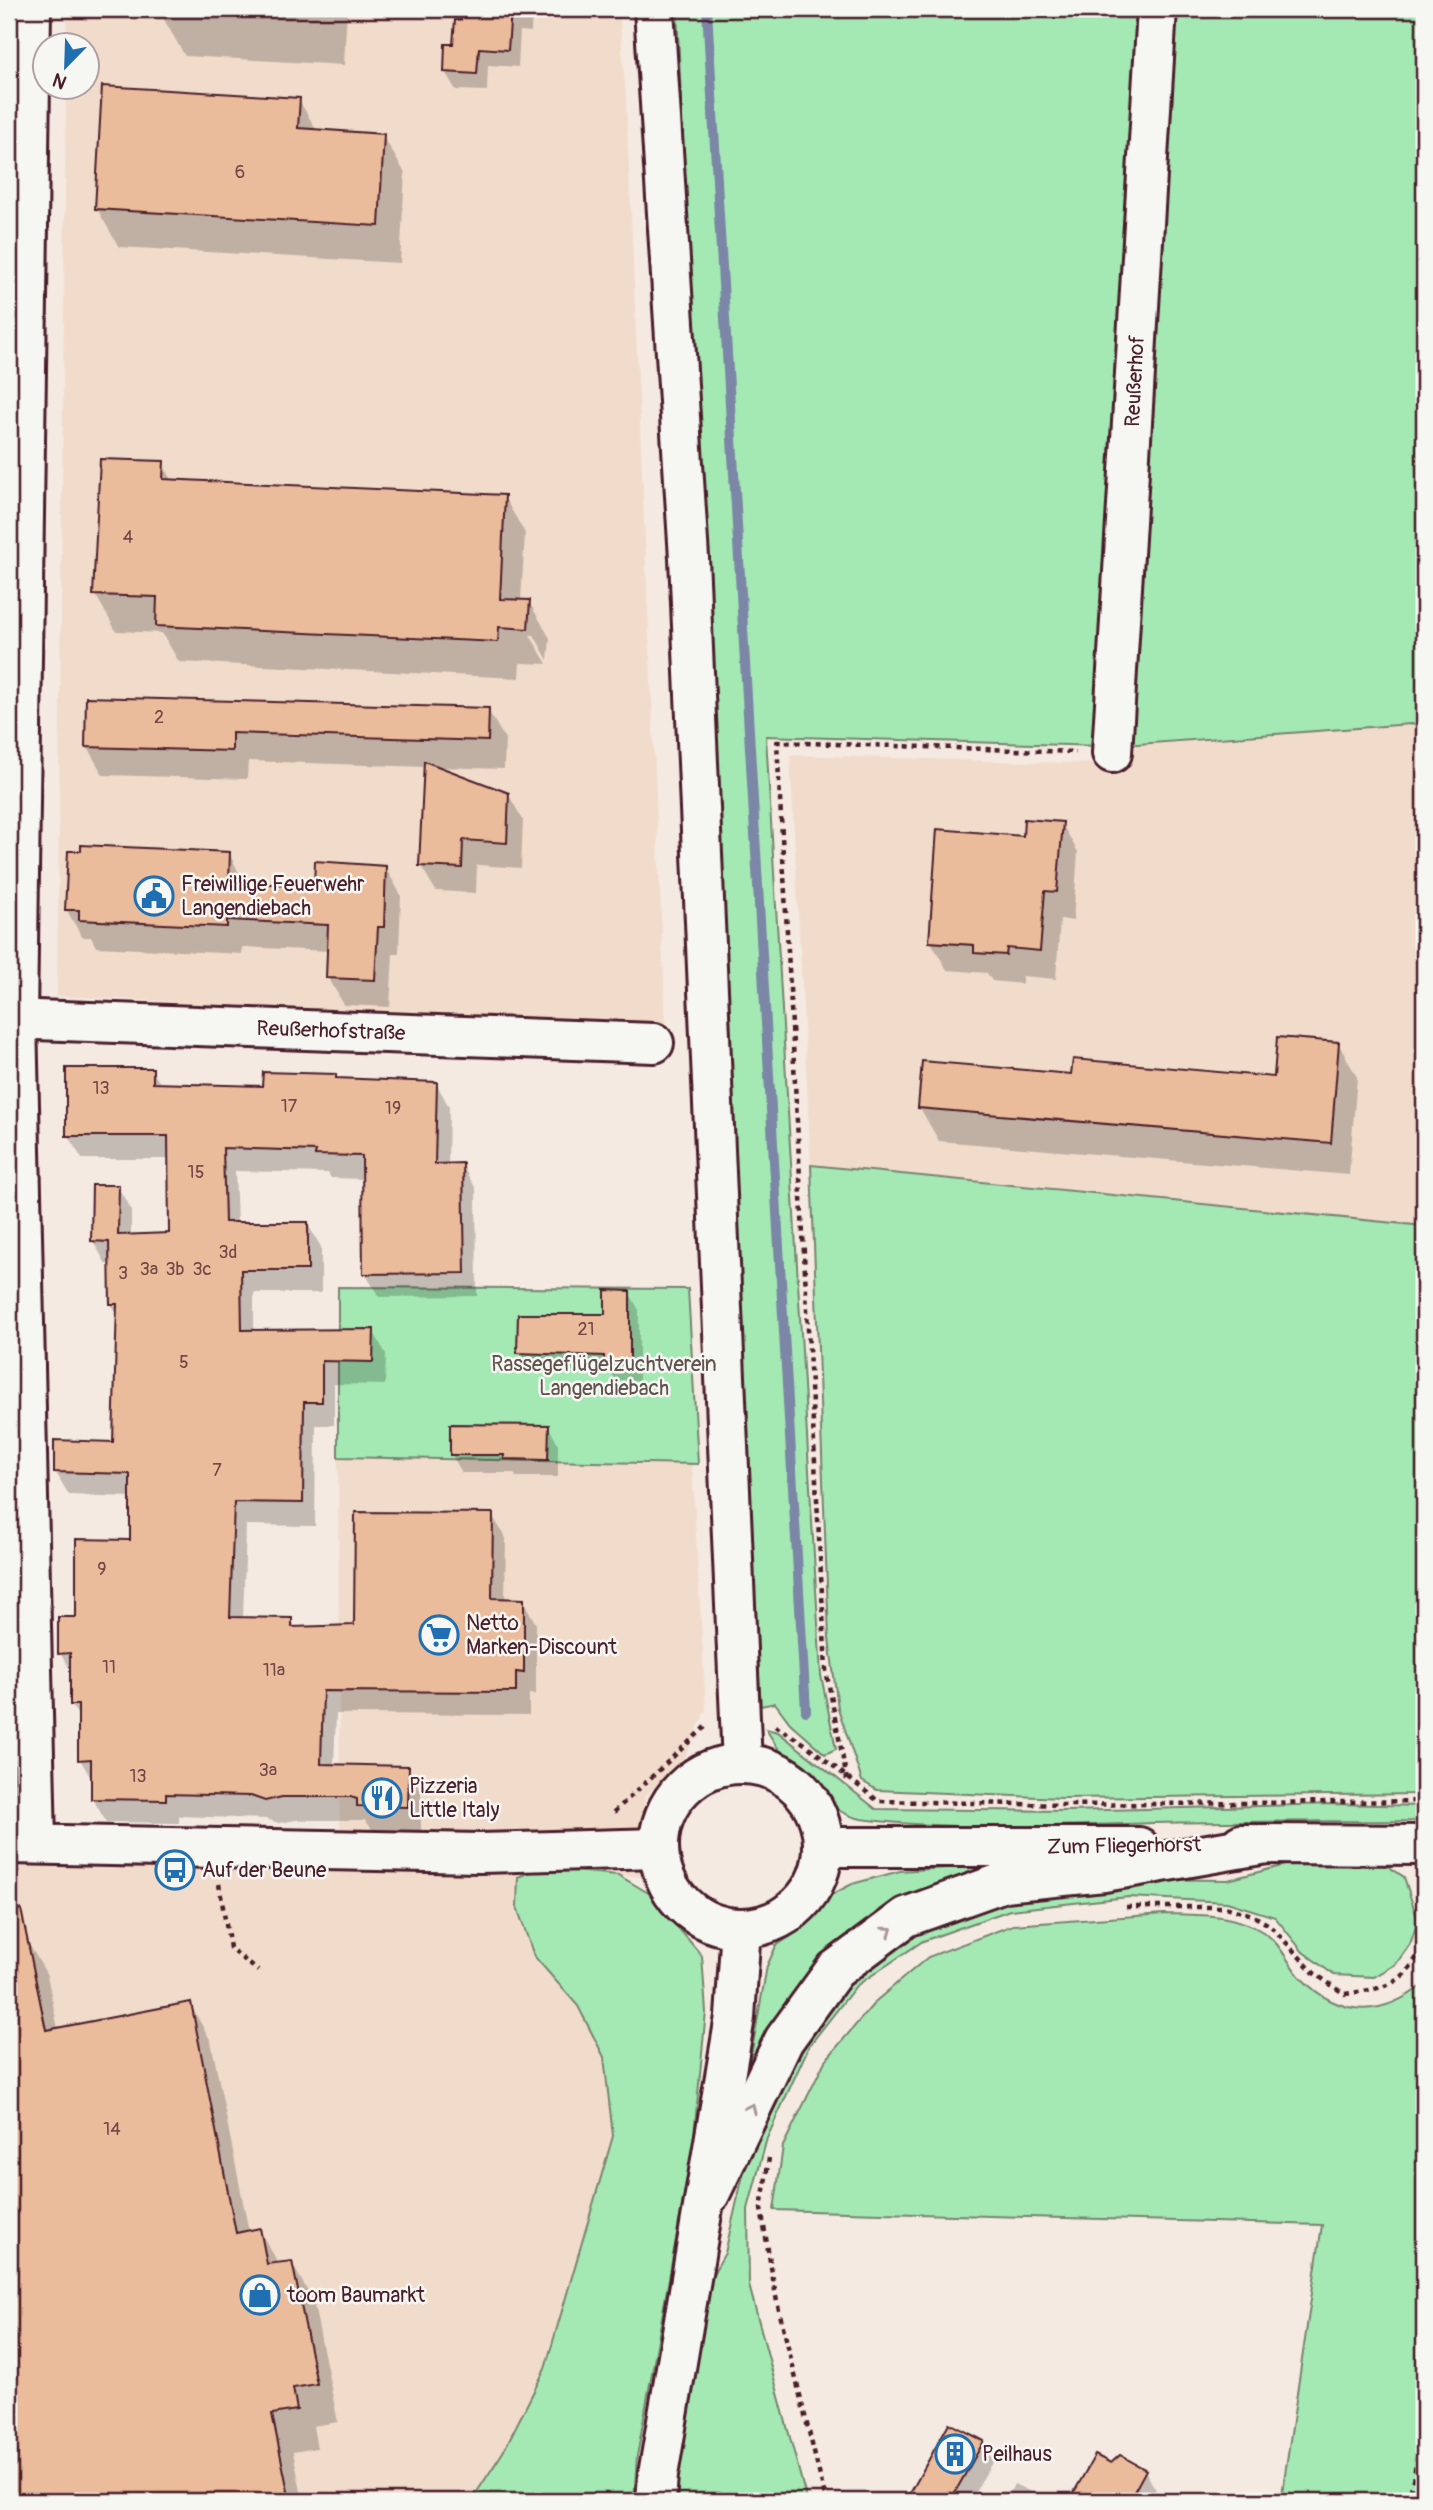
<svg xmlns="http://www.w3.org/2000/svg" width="1433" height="2510" font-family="Pangolin,sans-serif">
	<rect width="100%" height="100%" fill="#f4eae1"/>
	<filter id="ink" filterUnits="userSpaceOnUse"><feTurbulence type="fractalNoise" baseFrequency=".0143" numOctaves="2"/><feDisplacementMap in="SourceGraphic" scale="14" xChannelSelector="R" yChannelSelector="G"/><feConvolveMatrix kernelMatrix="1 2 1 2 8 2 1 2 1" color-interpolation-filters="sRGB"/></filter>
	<g filter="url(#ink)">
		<!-- built -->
		<g fill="#f1dccc">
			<polygon points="67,9 619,9 626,97 666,1028 57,996 66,88 88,88 88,46 66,45"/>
			<polygon points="1424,723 1424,1226 811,1165 790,755 1110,764 1125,745"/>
			<polygon points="338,1457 692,1464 706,1709 686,1755 645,1797 641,1877 540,1868 534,1956 578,2006 604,2057 613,2136 545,2369 503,2452 471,2501 9,2501 9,1865 340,1851"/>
		</g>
		<!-- green -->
		<g fill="#a4e9b4" stroke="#778470" stroke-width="2">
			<polygon points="677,9 1153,9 1101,746 766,736 821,1675 836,1749 825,1754 790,1723 775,1703 761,1706 734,1306"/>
			<polygon points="1165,9 1424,9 1424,723 1125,745"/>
			<polygon points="811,1165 1424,1226 1424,1794 1063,1798 877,1790 862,1781 838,1708 829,1638"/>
			<polygon points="338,1287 688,1289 698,1464 338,1457"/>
			<path d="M766,1729L778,1732L876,1809L1068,1811L1333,1804L1424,1806V1821C1334,1821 1243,1821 1153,1823C1056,1826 958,1831 861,1819C822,1811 785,1762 766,1729Z"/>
			<polygon points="1293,1863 1383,1863 1404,1877 1418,1921 1410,1944 1396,1964 1374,1977 1334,1975 1303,1952 1275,1917 1227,1902 1128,1897 1010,1910 923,1941 856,1986 809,2046 767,2138 748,2209 749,2285 807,2501 671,2501 706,2286 725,2253 752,2136 842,1976 909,1924 1003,1889 1124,1879 1228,1880"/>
			<polygon points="1007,1864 905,1907 756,2071 749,2067 767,1966 776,1946 797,1932 831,1895 852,1884 900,1871"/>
			<polygon points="540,1868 618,1875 650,1894 702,1956 706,2012 693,2145 637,2456 634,2501 471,2501 503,2452 545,2369 613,2136 604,2057 578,2006 534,1956 517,1907 518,1877"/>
			<path d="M1164,1914C1199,1915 1232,1913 1263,1932C1281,1943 1287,1963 1301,1978C1340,2018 1381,2018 1424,1984V2501H1281L1322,2225L774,2210L783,2146L825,2061L876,2001L928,1957L1013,1925Z"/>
		</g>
		<!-- shadow -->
		<g fill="#0003">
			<polygon points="164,9 347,9 344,65 185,56 163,18"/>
			<polygon points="464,9 532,9 531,32 520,31 518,67 488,65 487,91 456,90 445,72 463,22"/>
			<polygon points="299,100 317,131 383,136 405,173 400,263 119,247 97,209"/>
			<polygon points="162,463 173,481 504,497 525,533 521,601 529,602 550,638 548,660 534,635 530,635 547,664 520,663 519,678 179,662 162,633 116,631 95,594"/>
			<polygon points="88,699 488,710 505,739 504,769 438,767 508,794 523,820 521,868 477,865 476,893 436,891 421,866 425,767 248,761 247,779 103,775 87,747"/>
			<polygon points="1062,824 1078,852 1073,921 1060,919 1056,979 1022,976 1022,984 992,981 987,973 947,970 931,942 1025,838"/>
			<polygon points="229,853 245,885 315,888 385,867 401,895 399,954 393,954 390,1007 344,1005 328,977 329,951 242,947 242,954 96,947 91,937 82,937 66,909"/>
			<polygon points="1338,1043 1357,1077 1349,1175 939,1141 920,1108 1073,1076 1275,1079"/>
			<polygon points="152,1070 161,1085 264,1088 335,1075 337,1080 436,1083 449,1107 448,1165 462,1165 476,1189 477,1296 379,1297 365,1273 364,1179 331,1178 328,1173 235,1171 237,1223 307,1223 321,1247 321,1293 254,1293 254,1331 373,1331 386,1354 385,1385 334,1384 334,1425 316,1425 315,1526 246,1525 243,1619 291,1619 296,1628 355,1627 492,1515 506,1538 505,1600 523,1600 536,1624 536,1695 529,1694 529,1715 336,1714 334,1766 408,1768 421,1791 421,1830 372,1829 365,1820 296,1820 279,1823 266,1819 179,1816 179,1823 106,1822 93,1799 93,1782 80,1759 80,1719 71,1704 72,1673 60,1653 78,1618 131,1541 132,1497 69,1495 55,1471 114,1444 118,1315 111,1304 111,1264 106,1264 93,1241 118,1187 131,1210 131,1236 171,1235 170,1159 82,1159 68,1135"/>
			<polygon points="629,1292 639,1310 639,1381 616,1380 611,1373 529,1369 519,1352 606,1316"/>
			<polygon points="548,1426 558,1444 558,1477 516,1477 514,1473 462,1473 452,1455"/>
			<polygon points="9,1670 12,1675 12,1792 15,1798 15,1849 9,1849"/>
			<polygon points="25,1937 47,1975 58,2029 190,2004 211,2041 249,2232 259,2230 279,2264 291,2262 313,2300 338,2422 313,2426 317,2448 293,2452 303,2501 9,2501 9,1940"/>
			<polygon points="950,2425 983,2443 993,2461 970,2501 908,2501"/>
			<polygon points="1115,2459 1145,2471 1156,2490 1150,2501 1083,2501 1077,2491"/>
			<polygon points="1014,2484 1050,2501 1006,2501"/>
		</g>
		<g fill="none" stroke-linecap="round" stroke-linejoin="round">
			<!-- stream -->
			<polyline stroke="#7c86a6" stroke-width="10" points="707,9 806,1711"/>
		</g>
		<!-- building -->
		<g fill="#ebbc9b" stroke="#4a1f2b" stroke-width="2">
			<polygon points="462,9 511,9 508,50 479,48 477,74 444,72 445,44 453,44 455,20 461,20"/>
			<polygon points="102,86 300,98 298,128 384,134 379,226 95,209"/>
			<polygon points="100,459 164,461 163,479 505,495 500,599 530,600 528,629 499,627 498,642 156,626 157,597 93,595"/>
			<polygon points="86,697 489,708 488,741 232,733 232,751 85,747"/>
			<polygon points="424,761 509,793 507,843 463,840 462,868 419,866"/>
			<polygon points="1024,819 1063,822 1057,892 1045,891 1040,951 1007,948 1006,955 974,953 974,945 929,942 937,829 1023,836"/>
			<polygon points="81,845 230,852 229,882 314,886 315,861 386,866 384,927 378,927 375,980 326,978 328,925 227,920 227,927 79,920 79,910 65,910 68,851 81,851"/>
			<polygon points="1277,1037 1339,1042 1331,1143 918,1108 922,1061 1071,1074 1073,1059 1274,1077"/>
			<polygon points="66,1068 153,1068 153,1083 262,1086 263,1072 336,1074 336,1078 437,1082 435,1164 463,1163 465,1273 363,1274 362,1156 315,1155 316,1151 223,1148 225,1222 308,1222 308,1270 241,1270 242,1330 374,1329 373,1362 322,1361 322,1402 304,1402 303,1503 234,1502 230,1617 292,1618 292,1627 354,1625 355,1512 493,1513 492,1598 524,1599 524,1673 516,1672 516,1692 323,1691 321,1764 409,1766 408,1807 357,1806 357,1799 351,1797 282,1797 265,1801 251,1796 166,1794 166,1800 91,1799 91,1759 78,1760 78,1705 70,1705 70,1653 58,1654 58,1617 76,1617 76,1539 130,1540 130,1474 54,1472 54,1440 113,1442 117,1304 110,1304 109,1242 91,1241 92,1185 119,1185 118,1235 169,1233 168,1136 66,1136"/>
			<polygon points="605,1290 630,1291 630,1364 604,1364 604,1356 517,1353 518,1314 605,1314"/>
			<polygon points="450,1424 549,1425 548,1460 504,1459 504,1455 450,1455"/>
			<polygon points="21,1909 46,2030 191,2002 236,2233 260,2228 267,2264 292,2261 317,2384 293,2388 297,2410 272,2414 290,2501 9,2501 9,1910"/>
			<polygon points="949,2423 984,2441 950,2501 906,2501"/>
			<polygon points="1095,2455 1111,2463 1120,2455 1146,2470 1129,2501 1069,2501"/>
		</g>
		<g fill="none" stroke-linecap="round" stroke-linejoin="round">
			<!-- minor casing -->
			<g stroke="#4a1f2b" stroke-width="44">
				<g id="minor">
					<polyline points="31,9 17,1019 36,1843"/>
					<polyline points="1112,753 1157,9"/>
					<polyline points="9,1019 654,1043"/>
					<polyline points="9,1844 480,1853 658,1848"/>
					<polyline points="1241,1844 1424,1845"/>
					<polyline points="824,1847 1139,1847"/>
					<polyline points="710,2194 784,2040 835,1970 906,1917 1004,1882 1104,1872 1266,1844"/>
				</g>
			</g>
			<!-- major casing -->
			<g stroke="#4a1f2b" stroke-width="44">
				<g id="major">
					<polyline points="654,9 689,558 742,1764"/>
					<circle cx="741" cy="1846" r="82"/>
					<polyline points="656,2501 658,2475 735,2017 741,1928"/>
				</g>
			</g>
			<!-- path -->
			<g stroke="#4a1f2b" stroke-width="4.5" stroke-dasharray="5 5" stroke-linecap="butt">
				<polyline points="775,1726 805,1744 878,1801 1065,1805 1424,1801"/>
				<polyline points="847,1780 826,1670 777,742 1076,752"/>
				<polyline points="614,1812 705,1727"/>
				<polyline points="1419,1881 1424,1895"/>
				<polyline points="219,1884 230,1948 258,1971"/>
				<path d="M1126,1907H1225L1252,1915L1271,1926L1315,1974L1345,1994C1389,1987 1405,1986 1424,1942"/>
				<polyline points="769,2158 761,2209 777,2302 826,2501"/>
				<polyline points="1409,2501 1424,2422"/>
			</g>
			<!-- minor -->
			<use href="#minor" stroke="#f6f6f2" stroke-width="38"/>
			<!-- major -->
			<use href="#major" stroke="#f6f6f2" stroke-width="38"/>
		</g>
		<!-- one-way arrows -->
		<defs><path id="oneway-chevron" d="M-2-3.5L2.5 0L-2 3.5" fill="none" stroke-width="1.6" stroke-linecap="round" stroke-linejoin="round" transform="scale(1.75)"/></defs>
		<g stroke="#a99598">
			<use href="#oneway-chevron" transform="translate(888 1931) rotate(-36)"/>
			<use href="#oneway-chevron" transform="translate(751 2108) rotate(-65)"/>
		</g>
	</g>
	<!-- icons -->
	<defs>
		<g id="civic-ring" transform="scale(2.0125)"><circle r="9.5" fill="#f6f6f2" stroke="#1f6fb2" stroke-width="1.5"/><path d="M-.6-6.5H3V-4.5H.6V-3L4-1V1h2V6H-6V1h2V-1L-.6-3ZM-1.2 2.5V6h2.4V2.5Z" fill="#1f6fb2"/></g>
		<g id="supermarket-ring" transform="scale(2.0125)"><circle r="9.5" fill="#f6f6f2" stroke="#1f6fb2" stroke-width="1.5"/><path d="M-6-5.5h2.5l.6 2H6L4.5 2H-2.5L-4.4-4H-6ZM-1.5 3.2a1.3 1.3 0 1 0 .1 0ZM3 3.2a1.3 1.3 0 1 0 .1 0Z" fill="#1f6fb2"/></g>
		<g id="restaurant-ring" transform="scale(2.0125)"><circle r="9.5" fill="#f6f6f2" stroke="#1f6fb2" stroke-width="1.5"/><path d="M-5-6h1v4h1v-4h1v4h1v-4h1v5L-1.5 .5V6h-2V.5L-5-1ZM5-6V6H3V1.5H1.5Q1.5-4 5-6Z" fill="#1f6fb2"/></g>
		<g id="bus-ring" transform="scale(2.0125)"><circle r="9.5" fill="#f6f6f2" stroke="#1f6fb2" stroke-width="1.5"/><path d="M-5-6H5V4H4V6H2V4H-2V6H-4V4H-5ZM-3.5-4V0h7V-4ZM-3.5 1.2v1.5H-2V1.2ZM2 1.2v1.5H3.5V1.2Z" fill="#1f6fb2"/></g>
		<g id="shop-ring" transform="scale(2.0125)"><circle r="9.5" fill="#f6f6f2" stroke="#1f6fb2" stroke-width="1.5"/><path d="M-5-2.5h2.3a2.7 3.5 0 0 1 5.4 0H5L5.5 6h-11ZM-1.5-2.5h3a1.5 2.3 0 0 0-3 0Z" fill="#1f6fb2"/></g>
		<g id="building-ring" transform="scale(2.0125)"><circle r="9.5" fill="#f6f6f2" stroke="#1f6fb2" stroke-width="1.5"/><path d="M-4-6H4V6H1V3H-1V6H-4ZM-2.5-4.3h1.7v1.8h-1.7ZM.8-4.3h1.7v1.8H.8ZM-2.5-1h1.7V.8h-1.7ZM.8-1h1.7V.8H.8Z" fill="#1f6fb2"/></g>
	</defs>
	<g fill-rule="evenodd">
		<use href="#civic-ring" x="154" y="896"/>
		<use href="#supermarket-ring" x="439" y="1635"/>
		<use href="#restaurant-ring" x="382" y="1798"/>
		<use href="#bus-ring" x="175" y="1870"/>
		<use href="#shop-ring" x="260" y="2295"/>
		<use href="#building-ring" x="955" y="2454"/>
	</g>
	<g text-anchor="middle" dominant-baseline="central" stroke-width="5" stroke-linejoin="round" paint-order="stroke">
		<!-- number labels -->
		<g font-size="18" fill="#724647">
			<text x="240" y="172">6</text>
			<text x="128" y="537">4</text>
			<text x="159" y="717">2</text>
			<text x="101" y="1088">13</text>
			<text x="289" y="1106">17</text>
			<text x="393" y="1108">19</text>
			<text x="196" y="1172">15</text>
			<text x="228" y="1252">3d</text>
			<text x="149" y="1269">3a</text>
			<text x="175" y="1269">3b</text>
			<text x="202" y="1269">3c</text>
			<text x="123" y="1273">3</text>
			<text x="586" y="1329">21</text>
			<text x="184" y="1362">5</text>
			<text x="217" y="1470">7</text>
			<text x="102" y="1569">9</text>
			<text x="109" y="1667">11</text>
			<text x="274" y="1670">11a</text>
			<text x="268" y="1770">3a</text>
			<text x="138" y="1776">13</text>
			<text x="112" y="2129">14</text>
		</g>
		<!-- street labels -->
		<g font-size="21" fill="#4a1f2b" stroke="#f6f6f2">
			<text transform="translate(1135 381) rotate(-87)">Reußerhof</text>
			<text transform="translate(331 1031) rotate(2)">Reußerhofstraße</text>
			<text transform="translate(1124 1846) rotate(-1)">Zum Fliegerhorst</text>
		</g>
		<!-- poi labels -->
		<g font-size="21" fill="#4a1f2b" stroke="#f6f6f2" text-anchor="start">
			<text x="181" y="884">Freiwillige Feuerwehr<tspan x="181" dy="24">Langendiebach</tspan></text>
			<text x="466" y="1623">Netto<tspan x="466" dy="24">Marken-Discount</tspan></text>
			<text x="409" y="1786">Pizzeria<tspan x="409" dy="24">Little Italy</tspan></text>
			<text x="202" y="1870">Auf der Beune</text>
			<text x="287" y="2295">toom Baumarkt</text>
			<text x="982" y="2454">Peilhaus</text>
		</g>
		<!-- park labels -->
		<g font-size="21" fill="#60524d" stroke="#f6f6f2">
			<text x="604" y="1364">Rassegeflügelzuchtverein<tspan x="604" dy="24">Langendiebach</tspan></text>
		</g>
	</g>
	<!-- margin -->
	<rect width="1433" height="2510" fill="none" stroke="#f6f6f2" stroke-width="35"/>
	<rect x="18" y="18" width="1398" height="2475" fill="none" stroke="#4a1f2b" stroke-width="2.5" filter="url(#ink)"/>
	<!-- north arrow -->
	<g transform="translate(66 66) rotate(203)"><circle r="33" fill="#f6f6f2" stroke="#b1a0a2" stroke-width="2"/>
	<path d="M0-5L12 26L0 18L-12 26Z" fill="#1f6fb2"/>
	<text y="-10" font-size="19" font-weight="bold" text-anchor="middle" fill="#4a1f2b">N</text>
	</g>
</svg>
